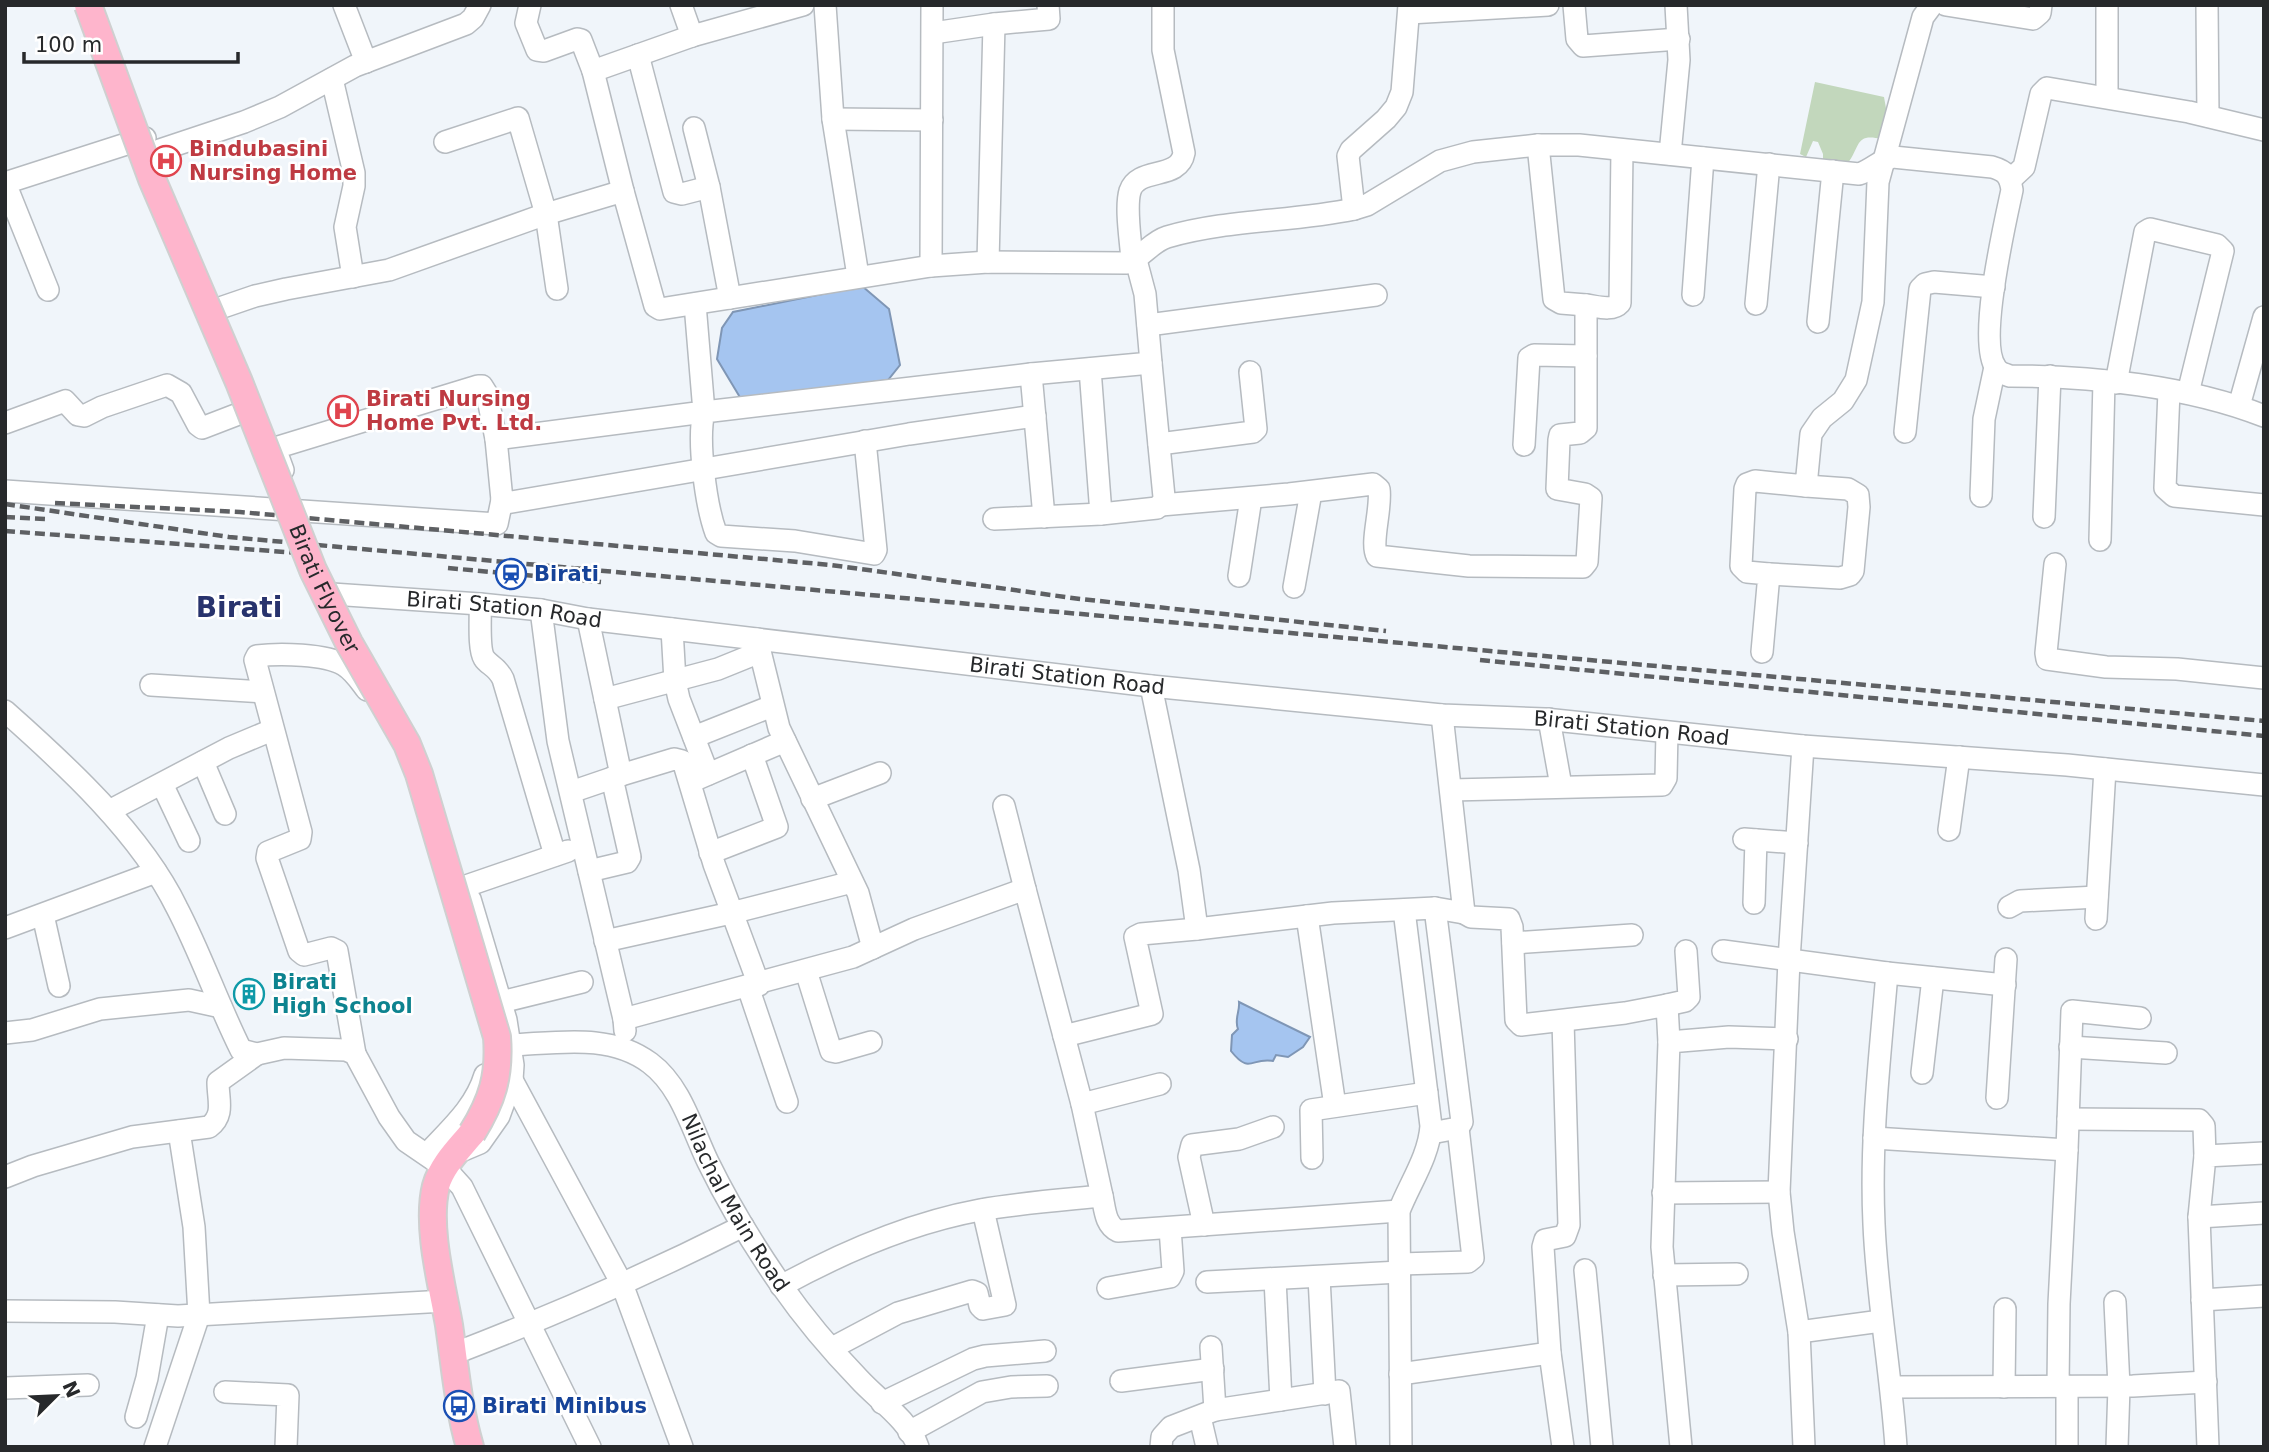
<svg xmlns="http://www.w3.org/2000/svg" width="2269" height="1452" font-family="'DejaVu Sans',sans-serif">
	<rect width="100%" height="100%" fill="#f0f5fa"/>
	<!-- green -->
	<path fill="#c2d7bc" d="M1815,82L1884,97L1887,114L1882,139C1855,133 1861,145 1848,163L1823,162V154L1818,142L1813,141L1806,157L1800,154Z"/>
	<!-- water -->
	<g fill="#a5c5f0" stroke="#7f96b5" stroke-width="2">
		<polygon points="862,286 889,309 900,365 888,380 741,399 717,359 722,328 733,312"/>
		<path d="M1239,1002L1310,1037L1303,1047L1288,1057L1276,1055L1273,1061C1251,1057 1250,1075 1231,1051L1232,1035L1238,1029C1234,1019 1240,1012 1239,1002Z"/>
	</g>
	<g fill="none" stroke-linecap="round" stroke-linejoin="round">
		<!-- minor casing -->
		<g stroke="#b6bbc0" stroke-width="24">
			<g id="minor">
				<polyline points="344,5 366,62"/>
				<polyline points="530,5 526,23 537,50 544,51 577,39 581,40 593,71 623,191"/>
				<polyline points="681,5 692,36"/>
				<polyline points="825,5 833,119 858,276"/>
				<polyline points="1574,5 1577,39 1583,46 1679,39"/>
				<polyline points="1946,5 2033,19 2040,13 2041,5"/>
				<polyline points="2107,5 2107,97"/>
				<polyline points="2207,5 2208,116"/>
				<polyline points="1409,13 1548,5"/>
				<polyline points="933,33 994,24 1049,19 1048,5"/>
				<polyline points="638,55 674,192 682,194 709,187 730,298"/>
				<polyline points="593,71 692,36 803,5"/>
				<polyline points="332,79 354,173 354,186 345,227 353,277"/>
				<polyline points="833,119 932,120"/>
				<polyline points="694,128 709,187"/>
				<polyline points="445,142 518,118 546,214 557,289"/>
				<polyline points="1538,145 1554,299 1561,303 1586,305"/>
				<polyline points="151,153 244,122 280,107 355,66 466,24 473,18 480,5"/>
				<polyline points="1670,154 1679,60 1676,5"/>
				<polyline points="2010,180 2024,167 2041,94 2047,88 2189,112 2264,130"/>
				<polyline points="1354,209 1348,156 1351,150 1386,119 1396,107 1402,92 1409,5"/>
				<path d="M1132,261C1131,242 1125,208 1130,191C1138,166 1179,181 1184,153L1163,50V5"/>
				<polyline points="988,262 994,24"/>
				<polyline points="931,266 932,5"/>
				<polyline points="48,290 5,183 145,138"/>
				<polyline points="1693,295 1703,158"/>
				<polyline points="1756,304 1769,164"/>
				<path d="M217,309L255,296L286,289L389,270L546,214L623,191L655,306L660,309L931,266L988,262L1127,263C1143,257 1151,242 1167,237C1229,219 1293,222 1354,209L1367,205L1440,161L1473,152L1538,145H1579L1859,174C1872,170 1880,160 1893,157L1992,167C2006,171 2010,176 2012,190C2005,223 1977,342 1996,368C1999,373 2004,374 2010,376C2091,376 2188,386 2264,416"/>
				<polyline points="1818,322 1833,171"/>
				<polyline points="1148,325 1376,295"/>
				<polyline points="1090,369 1101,514"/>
				<polyline points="1031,374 1044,517"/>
				<polyline points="2116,383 2145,232 2150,229 2217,245 2223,251 2188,393"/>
				<polyline points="2169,391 2165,488 2174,496 2264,505"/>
				<polyline points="2239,406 2264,317"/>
				<polyline points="5,423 65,401 78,415 84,416 102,407 167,385 181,393 198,425 202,428 241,413"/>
				<polyline points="1905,432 1920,289 1925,284 1934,282 1994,287"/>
				<polyline points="496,439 502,500 506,503 909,434 1035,416"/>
				<path d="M865,441L876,550L874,554L795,541L721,536L716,533C706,506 697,440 704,412L1031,374L1151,363L1145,294L1136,260"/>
				<polyline points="1159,444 1253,432 1256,429 1250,372"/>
				<polyline points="1524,445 1529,358 1534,355 1586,356"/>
				<polyline points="283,470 275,448 478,386 482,386 487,394 496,439 704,412 695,304"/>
				<polyline points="5,491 497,524 502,500"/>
				<polyline points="1981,496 1984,419 1995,367"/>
				<path d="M1161,505L1289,494L1373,484L1379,489C1382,508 1370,543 1377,556L1469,566L1583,567L1587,562L1591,498L1585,494L1557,489L1559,440L1560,435L1580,433L1586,428V305C1596,306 1612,312 1620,303L1622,150"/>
				<polyline points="2044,517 2050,376"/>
				<polyline points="994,519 1101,514 1157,508 1163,502 1164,497 1151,363"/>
				<polyline points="2100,540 2104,381"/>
				<polyline points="2055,564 2046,653 2047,659 2106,667 2177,669 2264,678"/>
				<polyline points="1769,574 1840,578 1850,575 1853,571 1859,507 1858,495 1848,489 1806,486"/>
				<polyline points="1239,576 1251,498"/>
				<polyline points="1294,587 1311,492"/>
				<path id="s1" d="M332,594L480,604L541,610L588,619L1151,686L1442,715L1545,719L1803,746L2067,765L2264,785"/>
				<path d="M480,604C481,616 478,648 484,658C488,665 497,666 503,679L555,855"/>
				<polyline points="541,610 558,741 624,1019 625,1031"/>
				<polyline points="588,619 621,775 674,759 682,761 684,764 714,864 759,985"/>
				<polyline points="672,629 675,681 679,699 708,774"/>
				<polyline points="757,639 779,728 858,893 873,948"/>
				<polyline points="1762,652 1769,574 1747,572 1741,566 1745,489 1747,484 1755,481 1806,486 1811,434 1822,418 1843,401 1856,380 1873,302 1878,182 1923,17 1932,5"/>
				<polyline points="151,685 263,692"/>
				<polyline points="1151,686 1189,870 1197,929 1333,913 1435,908 1464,913 1442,715"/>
				<polyline points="605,699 718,669 760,652"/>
				<path d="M5,711C66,765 141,834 177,908C201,954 218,1004 241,1050L257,1054L284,1048L346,1050L355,1054L389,1117L406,1141L444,1167L462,1187L590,1447"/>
				<polyline points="1549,719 1561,786"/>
				<polyline points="694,737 772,706"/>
				<polyline points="1803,746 1789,960 1779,1192 1783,1232 1799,1332 1804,1447"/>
				<polyline points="203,762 225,814"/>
				<polyline points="697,779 785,741"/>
				<polyline points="162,784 189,841"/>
				<polyline points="1451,790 1662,785 1666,778 1667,732"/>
				<polyline points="571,792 621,775"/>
				<polyline points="812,799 880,773"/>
				<polyline points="1004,806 1025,889"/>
				<polyline points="109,811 229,748 272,730"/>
				<polyline points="1949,830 1959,757"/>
				<polyline points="1744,839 1797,843"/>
				<polyline points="710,853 777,827 752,755"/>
				<polyline points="589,871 627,862 630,857 612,778"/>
				<polyline points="466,886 568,851"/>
				<polyline points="1754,903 1756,840"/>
				<polyline points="2009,907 2020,901 2097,897"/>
				<polyline points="1464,913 1471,917 1509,919 1512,927 1516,1020 1521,1025 1625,1013 1667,1005 1669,1042"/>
				<polyline points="43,915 59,986"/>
				<polyline points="1307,916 1335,1106"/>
				<polyline points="2096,919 2105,769"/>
				<polyline points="5,928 156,872"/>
				<polyline points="605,941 731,913 852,882"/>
				<polyline points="1513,943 1632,935"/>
				<path d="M1723,951L1887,973C1880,1056 1870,1140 1874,1224C1877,1298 1891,1372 1896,1447"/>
				<polyline points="806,971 831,1051 836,1052 871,1042"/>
				<polyline points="1887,973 2005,985"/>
				<polyline points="748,987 787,1102"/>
				<polyline points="501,1002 582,982"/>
				<polyline points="1667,1005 1685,1001 1689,997 1686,951"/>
				<path d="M624,1019L853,957L914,929L1025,889L1082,1104L1102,1196C1062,1200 1020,1203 980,1210C910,1223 843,1252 781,1286"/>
				<polyline points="1563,1021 1569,1225 1565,1236 1545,1240 1543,1247 1550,1353 1563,1447"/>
				<polyline points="5,1033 32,1030 100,1009 189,1000 221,1007"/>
				<polyline points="1064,1036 1152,1014 1135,937 1141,934 1197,929"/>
				<path id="s2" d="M511,1045C558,1043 610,1033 650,1063C681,1086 692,1129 708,1162C729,1205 754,1246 781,1285C804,1318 831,1350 859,1379C877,1399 909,1420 918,1447"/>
				<polyline points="2070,1047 2166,1053"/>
				<path d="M355,1054L337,951L331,948L304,955L299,951L267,858L268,852L300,839L301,832L255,660L257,656C279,653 326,654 344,665C354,671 360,681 367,690"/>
				<polyline points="1922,1073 1933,978"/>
				<polyline points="512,1080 622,1284 682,1447"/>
				<polyline points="1997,1098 2006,959"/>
				<polyline points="1082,1104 1160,1084"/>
				<polyline points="2068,1119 2199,1120 2204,1126 2205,1156"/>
				<polyline points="1431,1133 1458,1128 1462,1122 1435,908"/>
				<polyline points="1874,1138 2067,1150 2072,1011 2140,1018"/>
				<polyline points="461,1151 480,1143 499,1116 512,1080 513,1065 506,1020 470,899"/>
				<path d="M427,1154C450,1129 475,1108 485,1075"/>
				<polyline points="1312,1158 1311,1110 1427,1093"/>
				<path d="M5,1177L33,1166L132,1137L209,1127C225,1115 218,1100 218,1082L257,1054"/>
				<polyline points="1663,1193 1779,1192"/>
				<path d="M1102,1196C1105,1209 1105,1225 1118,1231L1399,1211"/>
				<polyline points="2199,1217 2264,1213"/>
				<polyline points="1204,1225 1189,1157 1192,1145 1239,1139 1273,1127"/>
				<polyline points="1400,1264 1468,1262 1473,1258 1458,1128"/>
				<polyline points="1585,1270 1602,1447"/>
				<polyline points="1664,1275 1737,1274"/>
				<polyline points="1319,1277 1325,1394"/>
				<polyline points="1275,1279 1281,1400"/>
				<polyline points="1207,1282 1400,1272"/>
				<polyline points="1108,1288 1170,1277 1173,1271 1170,1228"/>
				<polyline points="2202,1300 2264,1296"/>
				<polyline points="2115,1302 2119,1387 2117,1447"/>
				<polyline points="5,1311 115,1312 178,1316 445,1301"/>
				<polyline points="1799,1332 1881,1321"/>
				<polyline points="1211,1347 1215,1410"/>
				<polyline points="832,1348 898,1313 972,1291 977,1293 980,1306 983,1309 1005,1305 983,1210"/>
				<path d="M453,1354C552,1316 648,1274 743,1226"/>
				<polyline points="1400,1374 1550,1353"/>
				<polyline points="1121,1381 1213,1369"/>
				<polyline points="2058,1386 2059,1304 2067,1150"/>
				<polyline points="1891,1387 2133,1386 2206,1382"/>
				<polyline points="2004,1387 2005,1309"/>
				<polyline points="5,1388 88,1385"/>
				<polyline points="225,1392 288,1395 286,1447"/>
				<polyline points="882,1403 973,1359 985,1356 1045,1351"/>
				<polyline points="136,1417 147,1378 158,1315"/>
				<polyline points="1200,1417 1207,1447"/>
				<polyline points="909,1432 982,1392 1011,1387 1047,1386"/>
				<polyline points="155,1447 199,1315 194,1227 179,1131"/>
				<polyline points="1161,1447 1162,1437 1171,1427 1215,1410 1339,1391 1345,1447"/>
				<path d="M1401,1447L1399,1211C1410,1183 1429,1156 1431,1126L1404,910"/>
				<polyline points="1681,1447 1662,1247 1669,1042 1729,1037 1787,1039"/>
				<polyline points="2067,1447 2067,1386"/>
				<polyline points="2208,1447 2199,1217 2205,1156 2264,1153"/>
			</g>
		</g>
		<!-- major casing -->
		<g stroke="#cfd0d0" stroke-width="30">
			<path id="major" d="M470,1447C458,1406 455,1366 449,1325C442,1285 426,1226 436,1186C442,1165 458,1150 472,1133"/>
		</g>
		<!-- minor -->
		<use href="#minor" stroke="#fff" stroke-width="21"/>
		<!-- major -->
		<use href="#major" stroke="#feb5cc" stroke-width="26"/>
		<!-- rail -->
		<g stroke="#5e6063" stroke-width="4.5" stroke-dasharray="10 5" stroke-linecap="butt">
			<polyline points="55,503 240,512 831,565 1080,599 1386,631"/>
			<polyline points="5,504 229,537 2264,721"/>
			<polyline points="5,517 47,519"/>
			<polyline points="5,531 298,553"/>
			<polyline points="448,568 601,582"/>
			<polyline points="1480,660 2264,736"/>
		</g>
		<!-- major-bridge casing -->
		<g stroke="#cfd0d0" stroke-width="30" stroke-linecap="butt">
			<g id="major-bridge">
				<path id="s3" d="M88,5L152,179L239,382L313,570L349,643L407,744L419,774L497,1037C500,1076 492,1101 472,1133"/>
			</g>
		</g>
		<!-- major-bridge -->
		<use href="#major-bridge" stroke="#feb5cc" stroke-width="26"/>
	</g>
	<!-- icons -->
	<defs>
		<g id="hospital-ring" transform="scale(1.575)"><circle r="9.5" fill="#fff" stroke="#e0444e" stroke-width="1.5"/><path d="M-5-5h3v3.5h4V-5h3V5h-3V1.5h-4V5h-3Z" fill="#e0444e"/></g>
		<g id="station-ring" transform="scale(1.575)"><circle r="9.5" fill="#fff" stroke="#1a4fb4" stroke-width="1.5"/><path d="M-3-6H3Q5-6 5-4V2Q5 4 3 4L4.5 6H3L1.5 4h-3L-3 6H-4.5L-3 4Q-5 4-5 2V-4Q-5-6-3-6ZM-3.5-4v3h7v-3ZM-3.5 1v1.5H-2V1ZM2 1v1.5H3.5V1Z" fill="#1a4fb4"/></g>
		<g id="building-ring" transform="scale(1.575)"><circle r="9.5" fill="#fff" stroke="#0f9aa8" stroke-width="1.5"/><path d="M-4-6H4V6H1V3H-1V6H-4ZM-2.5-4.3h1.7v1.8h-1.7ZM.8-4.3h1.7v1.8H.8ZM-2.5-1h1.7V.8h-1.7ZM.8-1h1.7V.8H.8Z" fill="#0f9aa8"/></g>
		<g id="bus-ring" transform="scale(1.575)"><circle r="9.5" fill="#fff" stroke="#1a4fb4" stroke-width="1.5"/><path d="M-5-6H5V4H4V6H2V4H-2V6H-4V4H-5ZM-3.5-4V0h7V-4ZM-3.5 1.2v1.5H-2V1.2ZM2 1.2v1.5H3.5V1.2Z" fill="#1a4fb4"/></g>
	</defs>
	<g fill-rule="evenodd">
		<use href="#hospital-ring" x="166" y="161"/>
		<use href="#hospital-ring" x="343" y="411"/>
		<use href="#station-ring" x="511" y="574"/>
		<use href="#building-ring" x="249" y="994"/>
		<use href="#bus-ring" x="459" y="1406"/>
	</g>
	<g text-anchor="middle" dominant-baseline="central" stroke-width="5" stroke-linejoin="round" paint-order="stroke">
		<!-- health labels -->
		<g font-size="21" font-weight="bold" fill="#be3a42" stroke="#fff" text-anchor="start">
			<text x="189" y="149">Bindubasini<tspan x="189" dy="24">Nursing Home</tspan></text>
			<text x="366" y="399">Birati Nursing<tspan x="366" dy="24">Home Pvt. Ltd.</tspan></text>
		</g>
		<!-- transit labels -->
		<g font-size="21" font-weight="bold" fill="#164399" stroke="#fff" text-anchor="start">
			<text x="534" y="574">Birati</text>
			<text x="482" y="1406">Birati Minibus</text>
		</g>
		<!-- street labels -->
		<g font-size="21" fill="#27292b" stroke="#fff">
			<text stroke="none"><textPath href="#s3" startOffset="630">Birati Flyover</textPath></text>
			<text stroke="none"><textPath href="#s1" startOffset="173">Birati Station Road</textPath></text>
			<text stroke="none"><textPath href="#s1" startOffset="740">Birati Station Road</textPath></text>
			<text stroke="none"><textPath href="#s1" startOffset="1307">Birati Station Road</textPath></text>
			<text stroke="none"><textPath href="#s2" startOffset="308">Nilachal Main Road</textPath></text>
		</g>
		<!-- culture labels -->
		<g font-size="21" font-weight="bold" fill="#0d838f" stroke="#fff" text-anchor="start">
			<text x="272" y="982">Birati<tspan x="272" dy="24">High School</tspan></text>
		</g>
		<!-- district labels -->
		<g font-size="28" font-weight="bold" fill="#28336d" stroke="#fff">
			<text x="239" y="607">Birati</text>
		</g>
	</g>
	<!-- border -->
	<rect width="2269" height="1452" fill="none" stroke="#27292b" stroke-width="14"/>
	<!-- north arrow -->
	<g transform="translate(56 1396) rotate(66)" stroke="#ffffff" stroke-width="5" paint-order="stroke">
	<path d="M0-5L12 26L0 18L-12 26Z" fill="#27292b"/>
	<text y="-10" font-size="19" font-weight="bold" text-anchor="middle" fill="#27292b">N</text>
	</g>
	<!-- scale -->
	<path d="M24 52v10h214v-10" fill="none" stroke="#27292b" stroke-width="3.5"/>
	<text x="35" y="52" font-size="21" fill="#27292b" stroke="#ffffff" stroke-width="5" paint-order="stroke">100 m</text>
</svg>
